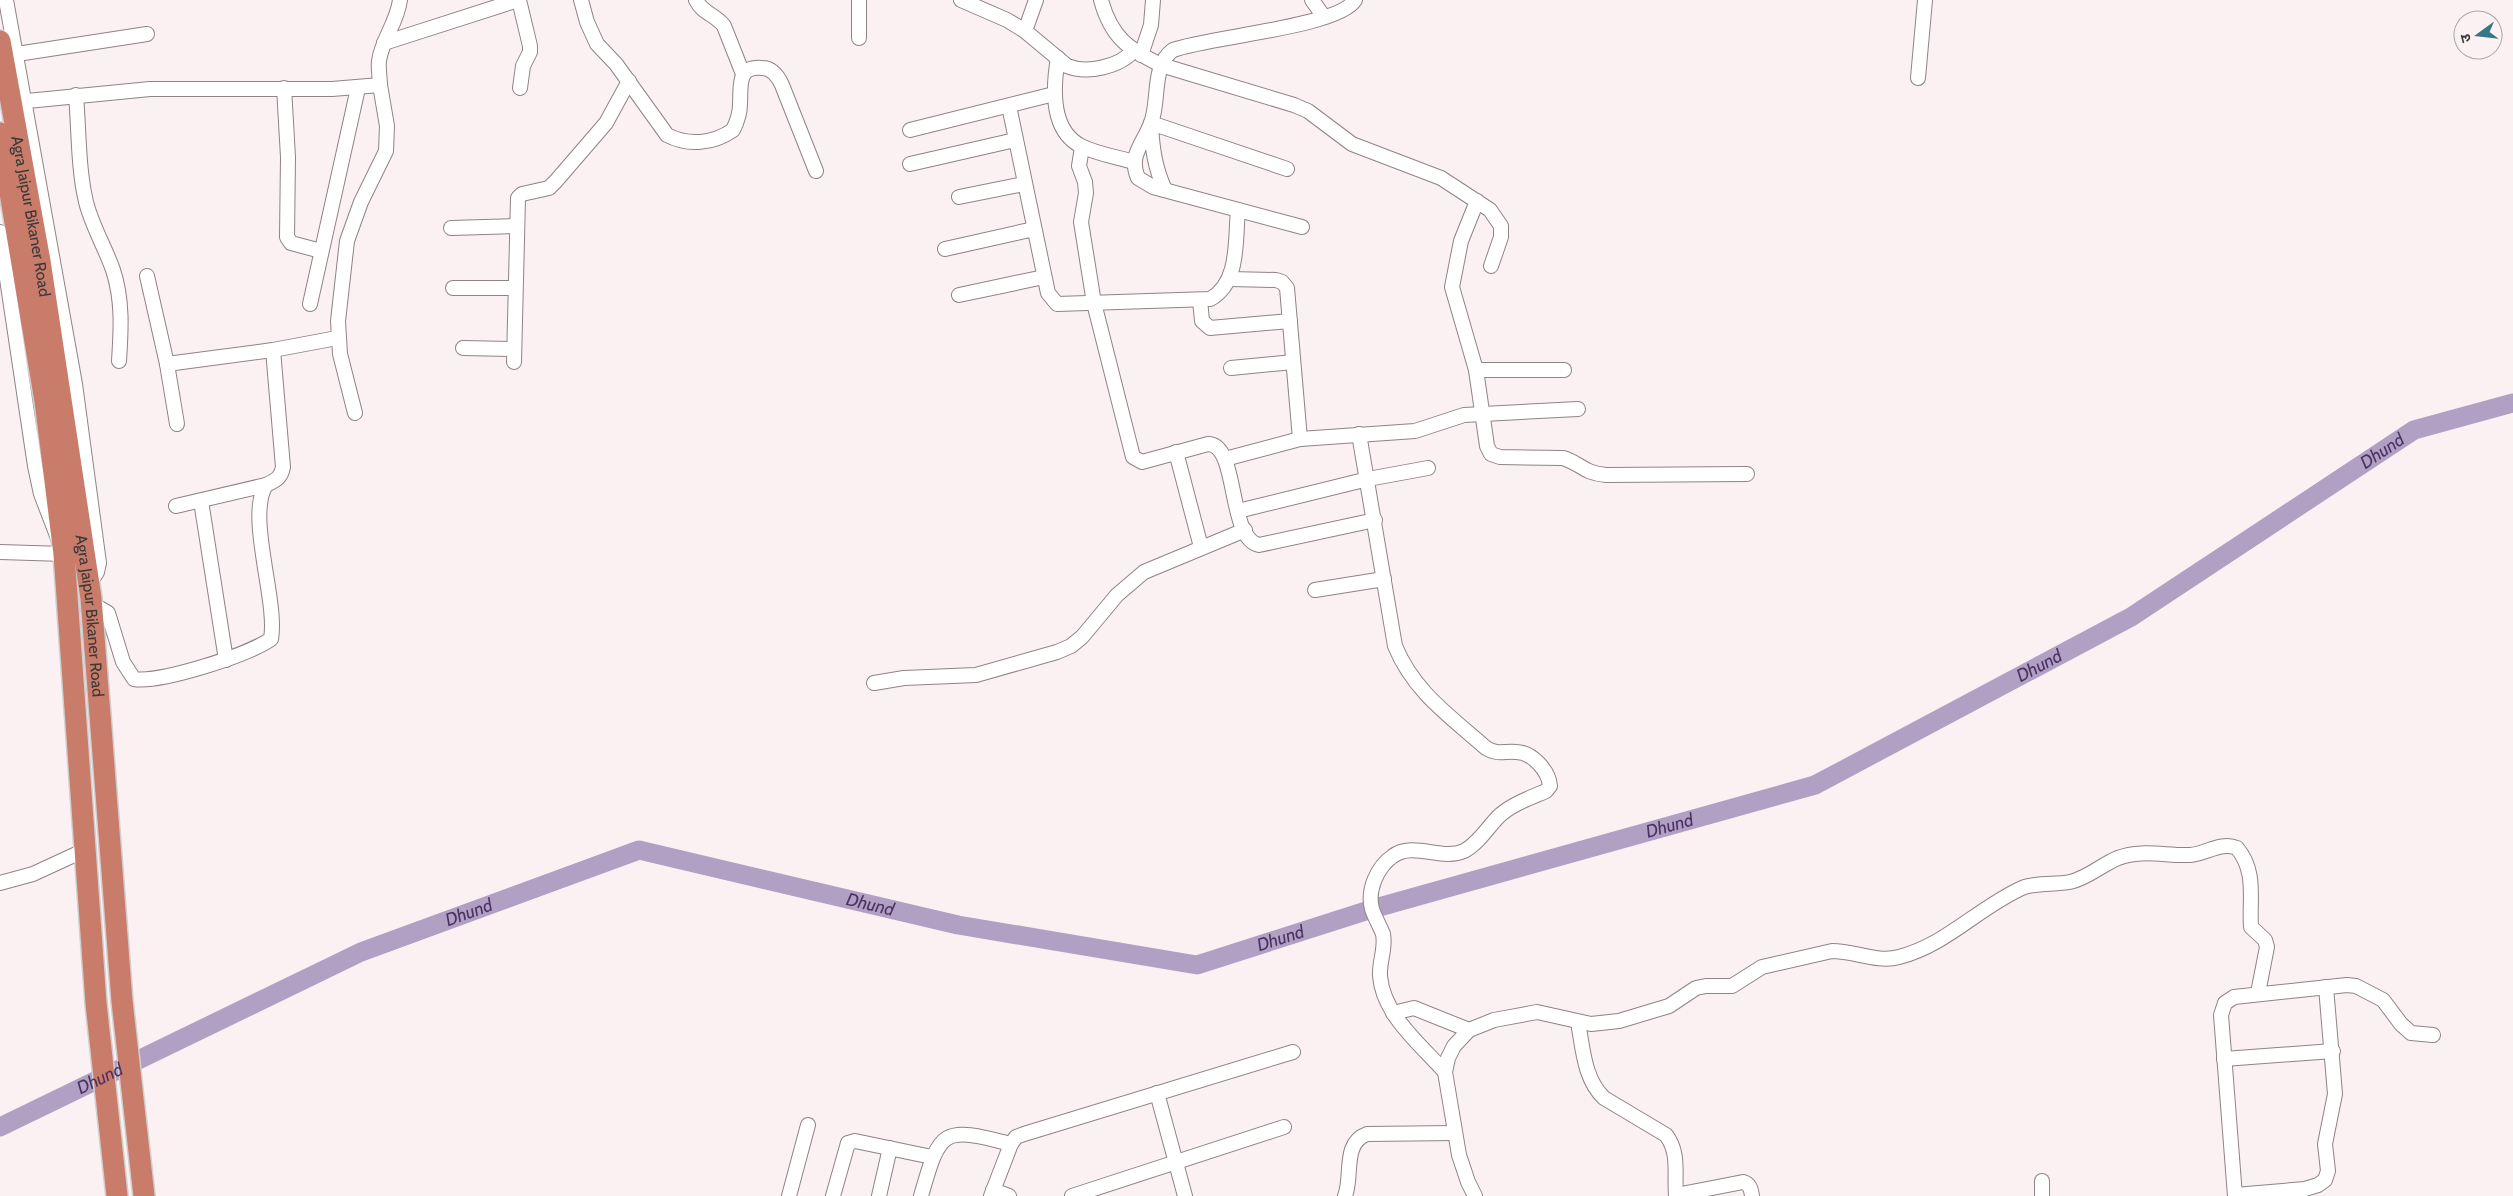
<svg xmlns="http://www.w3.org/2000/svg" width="2513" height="1196" font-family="Cabin,'Noto Sans Devanagari',sans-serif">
	<rect width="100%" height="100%" fill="#fbf1f3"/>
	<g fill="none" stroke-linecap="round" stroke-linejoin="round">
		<!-- river -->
		<path stroke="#b19fc4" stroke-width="19" id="s1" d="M0,1127L361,952L639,850L958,925L1197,965L1372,909L1815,785L2131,617L2414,430L2513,403"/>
		<!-- minor casing -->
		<g stroke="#8d8485" stroke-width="16">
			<g id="minor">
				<polyline points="6,0 75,384 99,563 97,572 89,584"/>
				<polyline points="519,0 530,46 530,52 523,66 520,88"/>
				<path d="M581,0L587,22L597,44L616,64L667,135C688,146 713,144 733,130C737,122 740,113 740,104C741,85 737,66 762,68C772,68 778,76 782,85L816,171"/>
				<path d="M696,0C702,13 716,15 724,26L743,74"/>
				<path d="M961,0L1007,20L1025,31L1067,66C1087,74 1120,67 1134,50"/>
				<path d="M1101,0C1111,37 1128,49 1161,65L1294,105L1308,111L1352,144L1441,178L1490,210L1501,226V237L1491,266"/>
				<polyline points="1312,0 1324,17"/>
				<polyline points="1025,31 1036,0"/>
				<polyline points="859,38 859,0"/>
				<polyline points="384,43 518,0"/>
				<polyline points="17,54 147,34"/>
				<polyline points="1141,55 1151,25 1153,0"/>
				<path d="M1058,58C1053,87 1050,130 1081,146C1097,154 1117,157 1134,162"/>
				<polyline points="1918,78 1925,0"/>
				<polyline points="284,88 288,157 287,237 291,243 321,251"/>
				<path d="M76,95C79,130 78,168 86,202C92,226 105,247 113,270C123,300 121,331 119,361"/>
				<path d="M17,102L150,89H332L380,85C380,78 378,69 379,61C382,39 397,23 400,0"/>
				<path d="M1009,106L1048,293L1057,304L1210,299C1240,283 1235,239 1238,210"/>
				<polyline points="910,130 1054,94"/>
				<path d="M1082,147L1079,166L1085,182L1086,193L1081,222L1094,303L1133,457L1142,462L1208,444C1239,444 1227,538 1259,545L1375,520"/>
				<polyline points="910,164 1015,140"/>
				<path d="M1165,190C1155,168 1152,148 1151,123L1287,169"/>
				<polyline points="959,197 1024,184"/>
				<path d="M1477,201L1461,241L1452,287L1476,370L1487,446L1491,454L1500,457L1563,458C1582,464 1583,473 1606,475L1747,474"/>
				<path d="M1302,227L1153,187L1138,178C1128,155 1144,143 1151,123C1160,100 1151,66 1173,50C1207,37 1339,27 1355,0"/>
				<polyline points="451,228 517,226"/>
				<polyline points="0,232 35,466 41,494 64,554 0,552"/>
				<polyline points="945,249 1034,229"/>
				<polyline points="147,276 167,364 177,424"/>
				<polyline points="1230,279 1276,280 1282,282 1287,288 1300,439"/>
				<polyline points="453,288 515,288"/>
				<polyline points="959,295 1044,277"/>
				<polyline points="1200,300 1202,321 1210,328 1290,321"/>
				<polyline points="310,304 358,88"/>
				<polyline points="463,348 514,349"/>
				<polyline points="514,362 518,198 522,194 549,188 556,181 606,123 629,81"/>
				<polyline points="167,364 273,350 337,338"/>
				<polyline points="1231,368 1293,362"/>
				<polyline points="1476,370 1564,370"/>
				<polyline points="355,413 340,354 338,321 347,241 361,202 386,151 387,126 380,85"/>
				<path d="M1359,434L1395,646C1414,692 1450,716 1486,748C1497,755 1504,751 1516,752C1532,752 1549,771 1550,786L1546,791C1530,798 1512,804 1499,816C1488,827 1478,844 1464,851C1442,861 1413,841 1393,856C1377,867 1367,890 1372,909C1375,918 1380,926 1383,934C1386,948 1379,962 1380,976C1383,1015 1421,1045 1445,1072"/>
				<polyline points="1176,452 1201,547"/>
				<polyline points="1225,459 1300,439 1415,431 1464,415 1578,409"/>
				<polyline points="201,501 226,660"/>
				<polyline points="176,506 266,485"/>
				<polyline points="1238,511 1368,479 1428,468"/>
				<polyline points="1315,590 1384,579"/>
				<path d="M91,603L108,613L123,662L134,679C161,683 248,655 271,639C278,601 246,516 266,485C276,480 281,478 283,467L273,350"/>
				<polyline points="874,683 904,678 976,675 1057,652 1071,646 1082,637 1117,595 1144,572 1245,530"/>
				<polyline points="0,883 33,874 85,850"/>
				<polyline points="1393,1013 1414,1008 1469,1030"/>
				<path d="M1578,1022C1583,1049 1584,1079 1604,1098L1666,1135C1680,1153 1674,1175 1676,1196"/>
				<polyline points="2224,1059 2333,1051"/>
				<polyline points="1157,1093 1185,1196"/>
				<polyline points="993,1190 1009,1196"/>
				<path d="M1676,1195L1743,1182C1750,1184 1751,1189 1752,1196"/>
				<polyline points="2235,1195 2305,1189 2318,1185 2325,1180 2328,1171 2325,1144 2335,1094 2326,987"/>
				<polyline points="789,1196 808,1125"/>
				<polyline points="833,1196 848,1143 855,1141 932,1157"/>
				<polyline points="879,1196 890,1148"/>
				<path d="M921,1196C940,1129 942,1126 1011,1144"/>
				<polyline points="991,1196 1011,1144 1016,1137 1024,1134 1293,1052"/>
				<polyline points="1072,1196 1284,1127"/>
				<path d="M1345,1196C1353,1176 1342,1143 1367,1134L1455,1133"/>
				<path d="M1475,1196L1468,1182L1459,1155L1445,1072L1448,1058L1454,1046L1469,1030L1494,1020L1537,1012L1591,1024L1619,1021L1669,1006L1696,988L1706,986H1732L1762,967L1832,951C1855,951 1877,963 1899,957C1946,945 1978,908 2022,888C2036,882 2055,885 2070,882C2088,878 2101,865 2118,858C2141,849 2166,856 2190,855C2206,854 2221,841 2237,848C2257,872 2249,899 2251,927L2265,940L2267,947L2258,993"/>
				<polyline points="2042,1196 2042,1181"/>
				<polyline points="2235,1196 2221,1015 2225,1003 2234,997 2347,985 2356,986 2383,1000 2401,1024 2411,1033 2433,1035"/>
			</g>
		</g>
		<!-- highway casing -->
		<g stroke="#d0cfcf" stroke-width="24">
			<g id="highway">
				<path id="s2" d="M0,41L40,261L91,598L122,1001L144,1196"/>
				<polyline points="0,133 45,401 64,554 96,1003 117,1196"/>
			</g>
		</g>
		<!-- minor -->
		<use href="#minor" stroke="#fff" stroke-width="14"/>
		<!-- highway -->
		<use href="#highway" stroke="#c97c6a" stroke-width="21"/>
	</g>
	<g text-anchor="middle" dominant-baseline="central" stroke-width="5" stroke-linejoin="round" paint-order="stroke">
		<!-- street labels -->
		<g font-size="16" fill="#3b3838" stroke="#fbf1f3">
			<text stroke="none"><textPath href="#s2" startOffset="178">Agra Jaipur Bikaner Road</textPath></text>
			<text stroke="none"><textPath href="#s2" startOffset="582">Agra Jaipur Bikaner Road</textPath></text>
		</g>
		<!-- water labels -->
		<g font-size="18" font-style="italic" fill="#4b3162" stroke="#fbf1f3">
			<text stroke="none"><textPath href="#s1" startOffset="2570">Dhund</textPath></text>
			<text stroke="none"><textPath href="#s1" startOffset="2165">Dhund</textPath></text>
			<text stroke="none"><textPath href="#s1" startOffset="1760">Dhund</textPath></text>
			<text stroke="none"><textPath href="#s1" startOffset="935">Dhund</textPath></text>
			<text stroke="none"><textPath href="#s1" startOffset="516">Dhund</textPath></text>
			<text stroke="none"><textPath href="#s1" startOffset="1355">Dhund</textPath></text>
			<text stroke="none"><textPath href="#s1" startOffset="111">Dhund</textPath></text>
		</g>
	</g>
	<!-- north arrow -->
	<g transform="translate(2478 35) rotate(255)"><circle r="24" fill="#fbf1f3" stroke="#aea7a8"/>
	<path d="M0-4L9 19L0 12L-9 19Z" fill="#357689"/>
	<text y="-8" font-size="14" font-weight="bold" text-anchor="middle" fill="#3b3838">उ</text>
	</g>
</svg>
